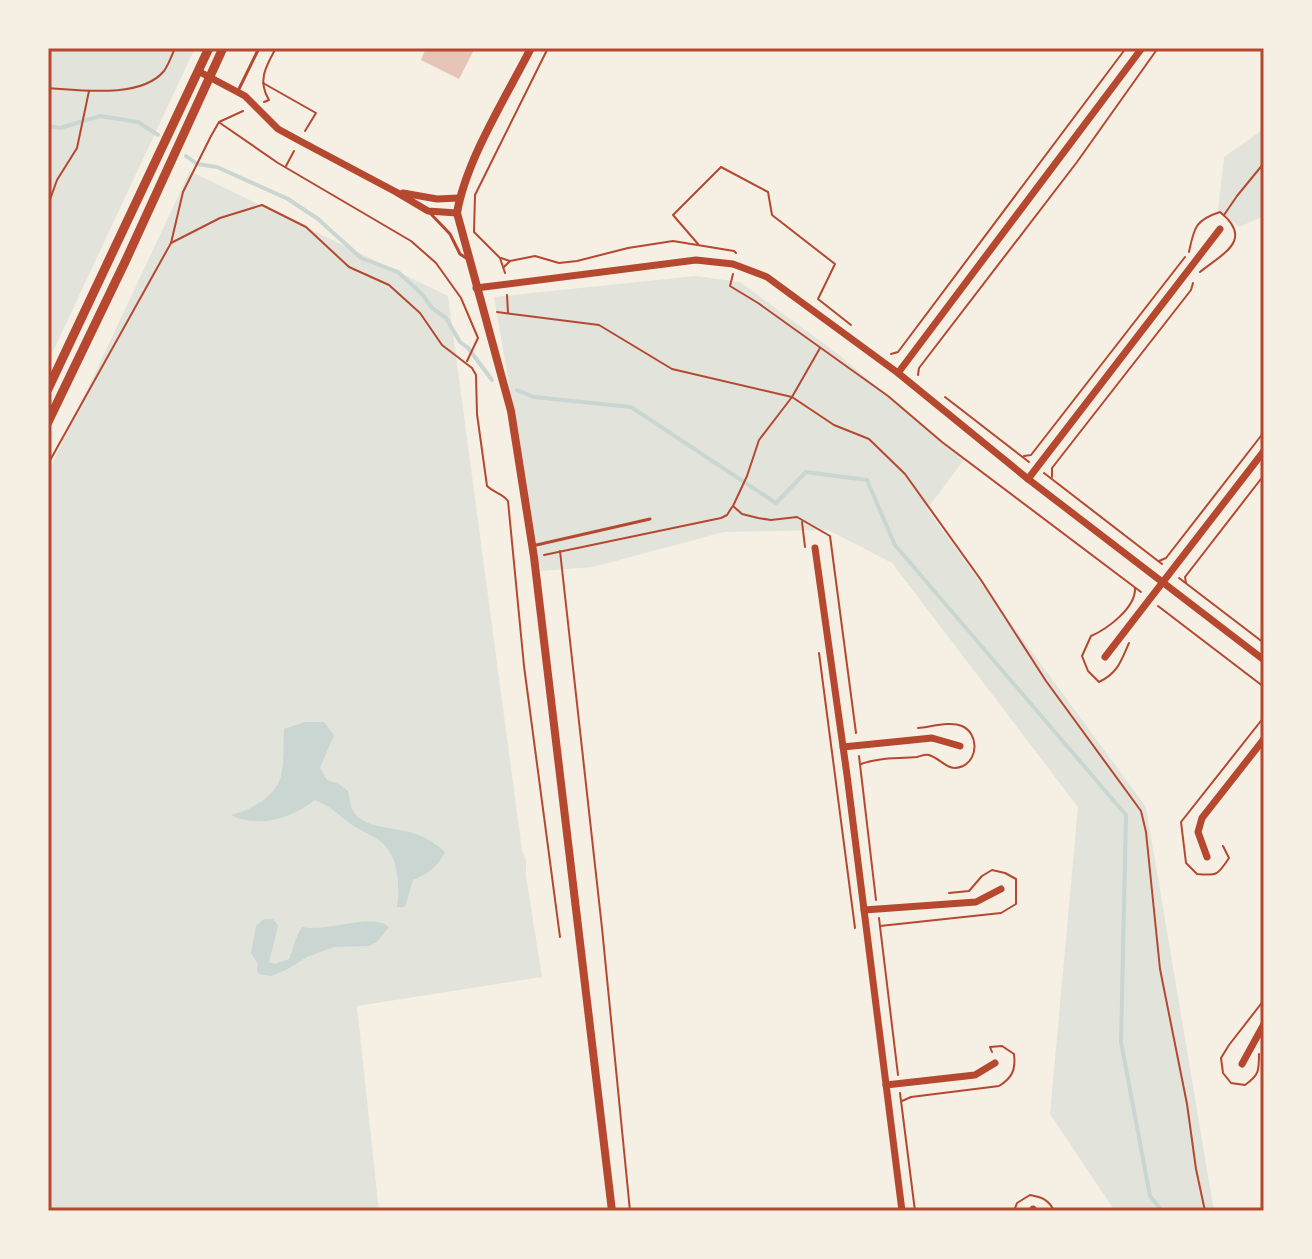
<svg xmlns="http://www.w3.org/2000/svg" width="1312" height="1259" font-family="Raleway,sans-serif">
	<rect width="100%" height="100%" fill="#f6efe4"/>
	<!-- green -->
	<g fill="#e2e4dc">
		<polygon points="48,48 195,48 48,362"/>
		<polygon points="1264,129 1264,216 1239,227 1218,211 1224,157"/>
		<polygon points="190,171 448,296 522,850 526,859 526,876 542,977 357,1006 379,1211 48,1211 48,473"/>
		<polygon points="695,276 740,282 838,354 964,460 927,509 1146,807 1214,1211 1115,1211 1050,1114 1078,807 892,563 828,530 724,532 593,567 541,571 494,297"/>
	</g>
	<!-- water -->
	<g fill="#c9d6d2">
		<path d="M305,722H324L334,735L320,768L327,780L339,784L348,791C350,799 350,809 356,815C369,829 395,827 412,833C424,836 436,844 445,852C438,867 427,874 413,880L405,907H397C400,886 399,855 380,841C372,835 361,831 352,825C340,816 329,805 315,800C292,818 259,829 231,815C248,811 270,800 279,782C285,767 283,745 284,729Z"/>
		<path d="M264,919H273L278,926L269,962L275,964L289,959C294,948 295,937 302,927C325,933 373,912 389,927L377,942L369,946L334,947L307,957L286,970L271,976L259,974L257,971L258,964L251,953L256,926Z"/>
	</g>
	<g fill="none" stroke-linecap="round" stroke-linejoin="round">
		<!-- stream -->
		<g stroke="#c9d6d2" stroke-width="4">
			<polyline points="48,126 60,128 100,116 138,122 158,135"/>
			<polyline points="186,156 197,164 217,167 288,199 318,219 361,258 398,272 422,294 432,308 446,318 460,342 468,348 492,380"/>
			<polyline points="517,390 534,397 631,407 776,503 806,472 867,480 895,545 1126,815 1121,1042 1150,1196 1162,1211"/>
		</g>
	</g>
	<!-- building -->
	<polygon fill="#e6c5b7" points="426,48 475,48 459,79 421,60"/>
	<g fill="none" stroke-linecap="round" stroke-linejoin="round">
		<!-- path -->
		<g stroke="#b5482f" stroke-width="2">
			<polyline points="263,83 316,113 305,131"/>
			<path d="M48,88C80,90 141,99 164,71C169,64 172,55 175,48"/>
			<path d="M264,102L269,100C257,81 266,66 276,48"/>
			<polyline points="220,123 278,163 411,241 436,263 461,298 478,338 467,361"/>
			<polyline points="286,166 294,151"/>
			<polyline points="48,205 57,180 77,148 89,91"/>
			<polyline points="1224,215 1237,196 1264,163"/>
			<path d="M171,243L220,218L262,205L306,227L349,267L389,285L420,313L442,345L472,368L476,375L477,414L487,486C494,493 502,493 508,501L524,666L560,937"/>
			<polyline points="698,244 673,215 721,167 768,192 772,215 835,264 818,299 851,325"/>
			<path d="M1189,252C1194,228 1195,220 1220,212C1255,240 1222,254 1200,272"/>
			<polyline points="501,258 510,261 504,267"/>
			<polyline points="510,261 535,256 559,263 577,261 628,248 673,241 734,251 736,253"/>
			<polyline points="505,273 500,258 474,232 475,195 548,48"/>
			<polyline points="733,274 730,286 758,303 888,396 942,442 1141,592"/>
			<polyline points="507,295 508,313"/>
			<polyline points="497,312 599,325 672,369 792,397 834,425 869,439 905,474 981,580 1046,681 1141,811 1146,832 1160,969 1187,1104 1196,1169 1205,1211"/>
			<polyline points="820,348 792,397 759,440 747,476 733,506 742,514 758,518 771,520 797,517 830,536 856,733"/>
			<polyline points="891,354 898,352 1126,48"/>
			<polyline points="918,375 919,368 1077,162 1158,48"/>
			<polyline points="945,397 1029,462"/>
			<polyline points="1024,456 1031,455 1185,257"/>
			<polyline points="48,464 171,243 183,192 211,136 219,122 243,111"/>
			<polyline points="1044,473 1162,564"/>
			<polyline points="1052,477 1052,468 1191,290 1193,283"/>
			<polyline points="802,522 805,547"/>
			<polyline points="560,551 602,928 630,1211"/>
			<polyline points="544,555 721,518 727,515 732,507"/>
			<polyline points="1159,561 1166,558 1264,432"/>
			<polyline points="1179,578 1264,643"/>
			<polyline points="1186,583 1185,577 1264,475"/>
			<polyline points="1158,606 1264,687"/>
			<path d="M1129,643C1121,661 1118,673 1099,682L1088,671L1082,656L1091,636C1107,629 1136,608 1135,588"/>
			<polyline points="819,653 855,928"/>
			<polyline points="859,756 876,900"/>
			<path d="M861,764C880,757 897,759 917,757C921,756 925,754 929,755C942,759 948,773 963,766C979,758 978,733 962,726C950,721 931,727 918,728"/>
			<path d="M1223,846L1229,858C1218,875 1217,876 1197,874L1186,863L1181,822L1264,717"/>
			<polyline points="879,918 898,1075"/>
			<polyline points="880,926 1001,913 1016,904 1016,879 1005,873 992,870 982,876 969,891 949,893"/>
			<path d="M1259,1054C1259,1071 1259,1075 1245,1085L1231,1083L1223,1073L1221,1058L1229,1045L1264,1000"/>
			<polyline points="900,1093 915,1211"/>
			<path d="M902,1101L911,1097L999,1086C1012,1078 1016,1070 1014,1054L1002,1046L990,1047L992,1052"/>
			<path d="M1014,1211L1017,1203L1030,1195C1042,1197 1049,1200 1054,1211"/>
		</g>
		<!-- service -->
		<g stroke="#b5482f" stroke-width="3">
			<polyline points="238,91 259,48"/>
			<polyline points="431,214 450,234 460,254 466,258"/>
			<polyline points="532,546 650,519"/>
		</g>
		<!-- minor -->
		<g stroke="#b5482f" stroke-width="7">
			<polyline points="198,71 245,96 278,129 300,141 396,192 428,211 457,213"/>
			<polyline points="403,193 437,199 459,198"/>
			<polyline points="476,288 696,260 733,264 767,277 898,373 1028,479 1264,660"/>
			<polyline points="898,373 1142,48"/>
			<polyline points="1028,479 1220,229"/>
			<polyline points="815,548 847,775 902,1211"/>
			<polyline points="1105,657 1264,451"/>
			<polyline points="843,747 932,738 960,746"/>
			<polyline points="1207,857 1198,832 1202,818 1264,739"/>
			<polyline points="864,910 976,902 1001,889"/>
			<polyline points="1242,1064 1264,1024"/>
			<polyline points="886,1085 975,1075 995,1063"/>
			<polyline points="1033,1209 1033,1211"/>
		</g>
		<!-- tertiary -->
		<path stroke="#b5482f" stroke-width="8" d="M531,48C506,97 466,160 457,213L511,411L534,557L612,1211"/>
		<!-- secondary -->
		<g stroke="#b5482f" stroke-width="9">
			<polyline points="48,389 209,48"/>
			<polyline points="48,422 125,262 223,48"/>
		</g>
	</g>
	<!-- border -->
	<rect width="1312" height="1259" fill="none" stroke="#f6efe4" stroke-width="100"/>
	<rect x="50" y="50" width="1212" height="1159" fill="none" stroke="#b5482f" stroke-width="3"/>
</svg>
